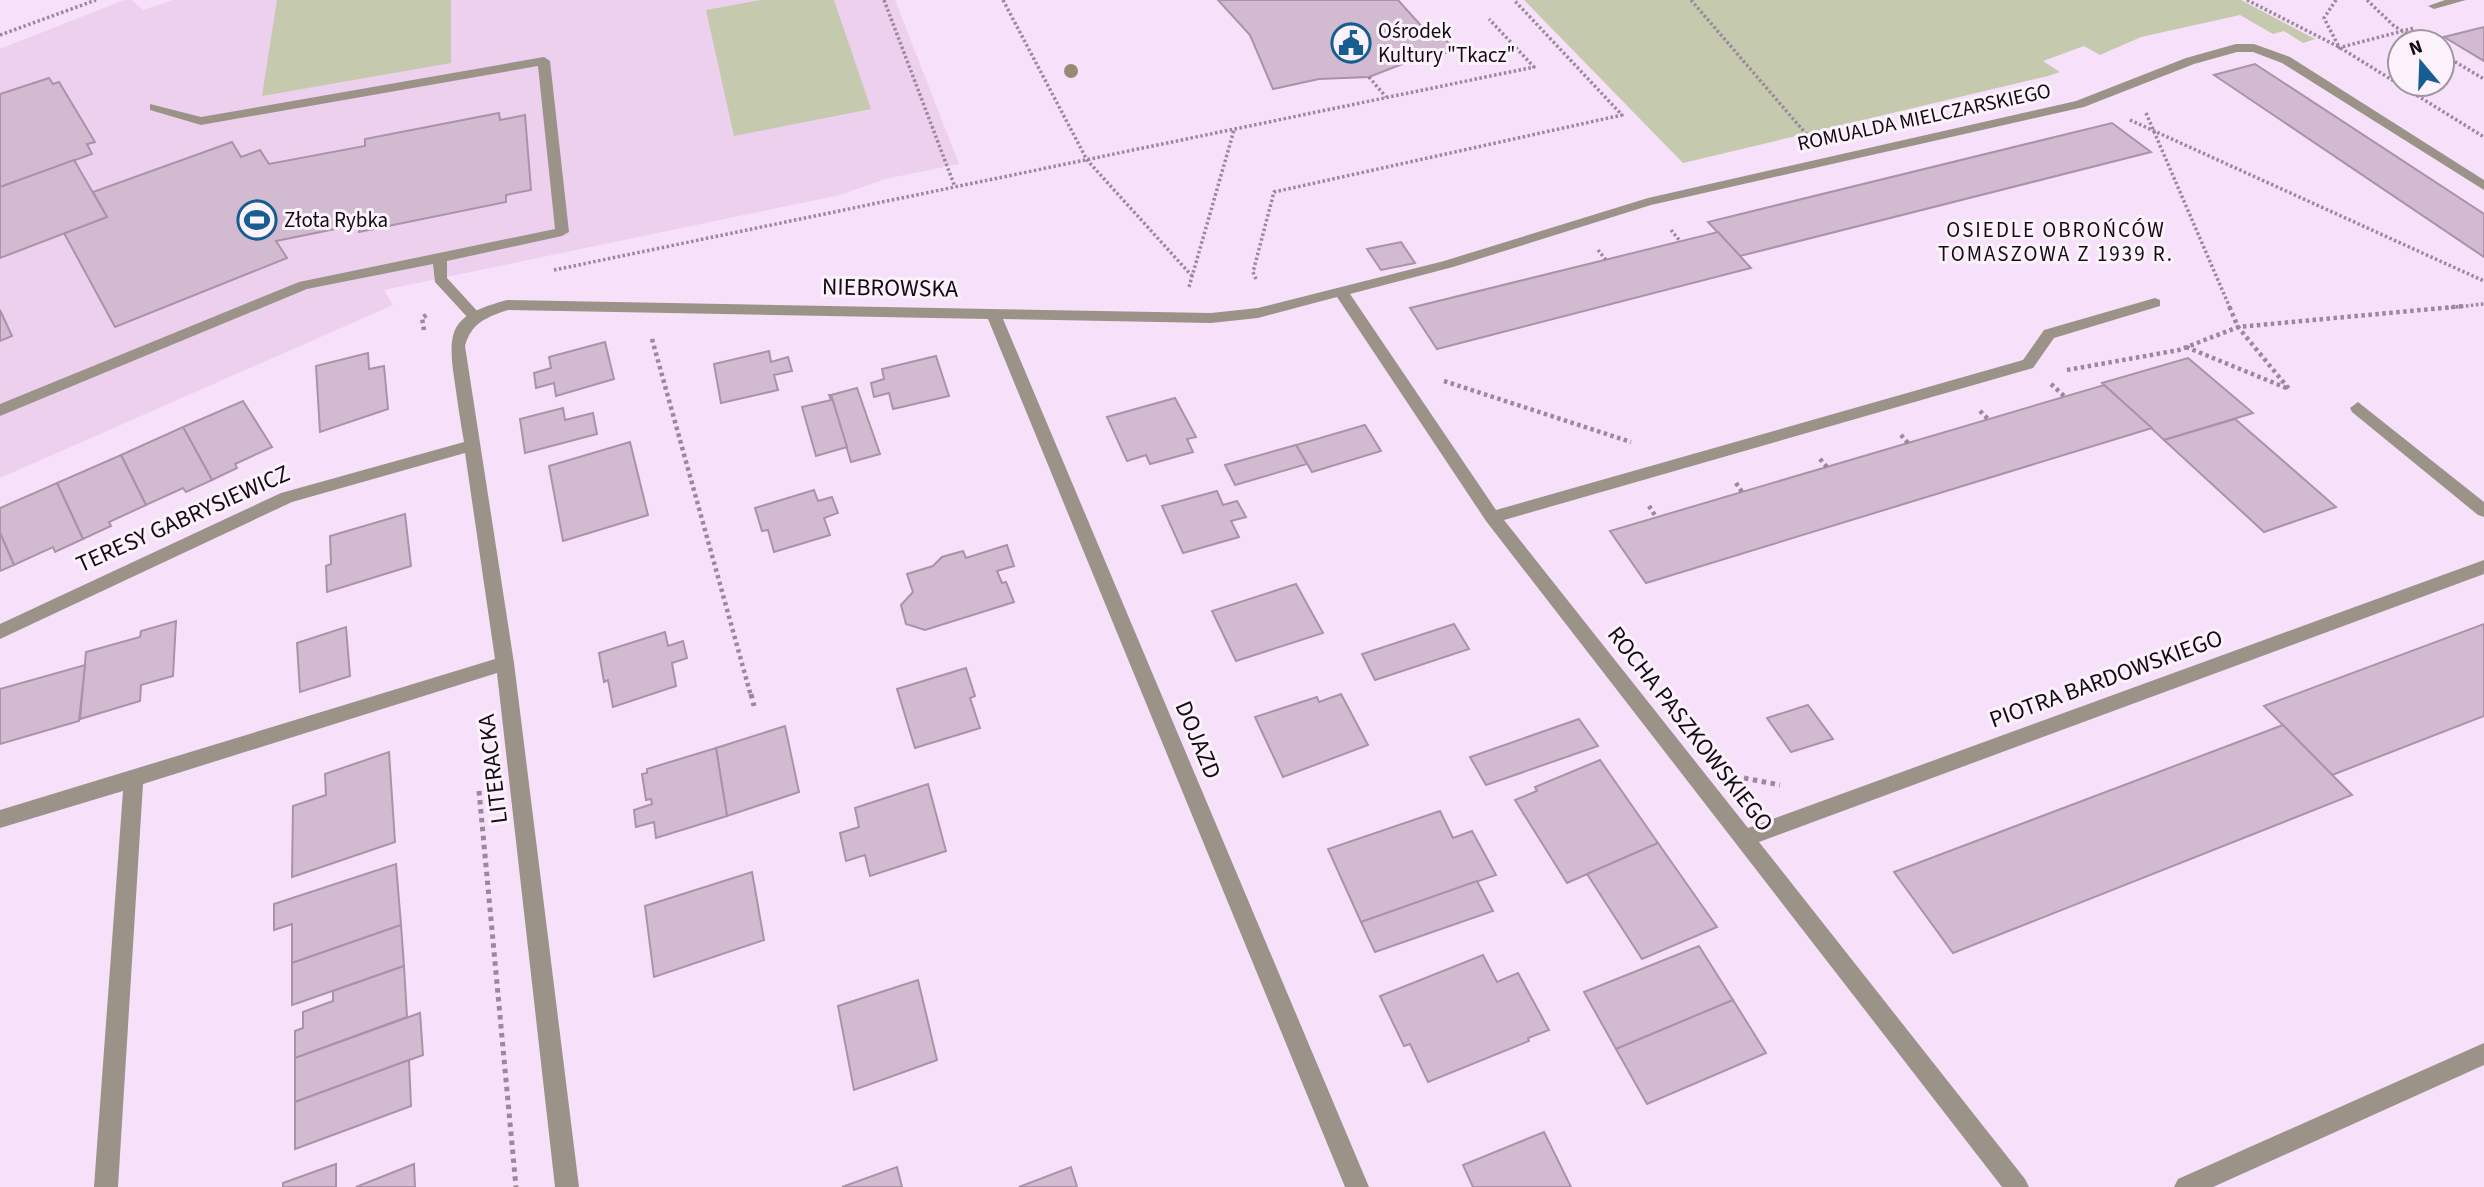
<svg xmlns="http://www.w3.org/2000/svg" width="2484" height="1187" font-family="'Source Sans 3',sans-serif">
	<rect width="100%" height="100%" fill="#f7e0f9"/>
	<!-- built -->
	<polygon fill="#ecd0ee" points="124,0 132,0 143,10 173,0 895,0 959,164 885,179 840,195 384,290 393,305 0,478 0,49"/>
	<!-- green -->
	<g fill="#c5c9ad">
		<polygon points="277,0 451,0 451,63 262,96"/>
		<polygon points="761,0 834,0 871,109 734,136 706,10"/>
		<polygon points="1524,0 2241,0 2315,39 2303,43 2284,31 2273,34 2240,15 2141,37 2100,55 2084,46 2043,61 2060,72 2048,76 1683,163"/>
	</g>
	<!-- building -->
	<g fill="#d2bad1" stroke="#aa93a9" stroke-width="2">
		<polygon points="1218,0 1398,0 1424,29 1435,27 1455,51 1410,61 1369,77 1319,79 1273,89 1250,35"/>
		<polygon points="2484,27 2484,61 2444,37"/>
		<polygon points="2255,64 2484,214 2484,257 2214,75"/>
		<polygon points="49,78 53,84 59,82 95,142 87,144 92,154 0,187 0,94"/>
		<polygon points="499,113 500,120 525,115 531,190 506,195 506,202 359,232 360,224 276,241 287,258 115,327 64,233 107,217 93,192 232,142 241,157 260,150 269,164 365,146 365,139"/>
		<polygon points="2112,123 2151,152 1740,256 1708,222"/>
		<polygon points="74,160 107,217 0,258 0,187"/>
		<polygon points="1718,232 1751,268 1437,349 1410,308"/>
		<polygon points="1401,242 1415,263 1381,270 1367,249"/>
		<polygon points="0,310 12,336 0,341"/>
		<polygon points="605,342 614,379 556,396 554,383 536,388 534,373 551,368 549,357"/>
		<polygon points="769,351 771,362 788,357 792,371 774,375 778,390 721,403 714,364"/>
		<polygon points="368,353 369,369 384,366 388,409 320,432 316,366"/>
		<polygon points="936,356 949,396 893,409 889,393 874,397 871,383 884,379 882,369"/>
		<polygon points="2188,358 2253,413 2164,440 2102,383"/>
		<polygon points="2104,385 2152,428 1646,583 1610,531"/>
		<polygon points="857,388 880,454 851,462 831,395"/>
		<polygon points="829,395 831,395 847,447 816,456 802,407 831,400"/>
		<polygon points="1175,398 1196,437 1187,439 1193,452 1150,464 1146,455 1127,461 1107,417"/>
		<polygon points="243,401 272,447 235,464 237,468 212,480 183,427"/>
		<polygon points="563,408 565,420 593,413 597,434 525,453 520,419"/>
		<polygon points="2235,419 2336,507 2264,532 2164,440"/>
		<polygon points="1365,425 1381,451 1312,472 1296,445"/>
		<polygon points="183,427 212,480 186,492 183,488 146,505 121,455"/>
		<polygon points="630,442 648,515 563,541 549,466"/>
		<polygon points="1296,445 1307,464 1235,485 1225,465"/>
		<polygon points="121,455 146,505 109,522 111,526 83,539 57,483"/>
		<polygon points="57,483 83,539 55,552 53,547 14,565 0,533 0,508"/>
		<polygon points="814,490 818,501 832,497 838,513 824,518 830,535 774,552 768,530 762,531 755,508"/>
		<polygon points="1217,491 1223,505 1237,501 1246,517 1231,521 1239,537 1183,553 1162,506"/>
		<polygon points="405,514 411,566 327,592 326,566 331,564 330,536"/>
		<polygon points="0,533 14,565 0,571"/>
		<polygon points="1007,545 1014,566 997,571 1002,583 1006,582 1014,602 925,630 906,624 901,605 913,592 907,574 933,566 942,557 963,551 966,558"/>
		<polygon points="1296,584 1323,633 1236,661 1212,611"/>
		<polygon points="176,621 173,676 141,685 140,701 80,719 86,652 140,637 141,631"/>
		<polygon points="1454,624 1469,649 1375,680 1362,654"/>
		<polygon points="2484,624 2484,716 2332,775 2264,706"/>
		<polygon points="346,627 350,676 300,692 297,643"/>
		<polygon points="665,632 668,646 683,641 687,658 672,663 676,686 613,707 608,680 604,682 599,653"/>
		<polygon points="85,665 79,721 0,744 0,689"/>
		<polygon points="966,668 975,696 970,698 980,728 915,748 897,689"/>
		<polygon points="1341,694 1368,745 1283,777 1255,717 1317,697 1319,702"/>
		<polygon points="1808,705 1833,739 1791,752 1767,718"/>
		<polygon points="1579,719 1598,746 1486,785 1470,757"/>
		<polygon points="2283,725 2352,795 1953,953 1894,872"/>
		<polygon points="785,726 799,792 727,816 716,748"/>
		<polygon points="716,748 727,816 656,838 654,822 636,827 634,810 652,804 651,799 646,800 642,774 647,773 647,769"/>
		<polygon points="389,752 395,842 292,877 293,806 326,795 325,774"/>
		<polygon points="1600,760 1658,843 1567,883 1515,800 1537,791 1535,787"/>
		<polygon points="928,784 946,851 870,876 865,855 846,861 840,833 859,827 855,808"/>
		<polygon points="1440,811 1453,838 1472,831 1496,875 1361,922 1328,849"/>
		<polygon points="1658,843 1717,927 1642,959 1587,874"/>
		<polygon points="396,864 401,925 292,963 292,924 274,930 274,904"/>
		<polygon points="752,872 764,940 654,977 645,906"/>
		<polygon points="1477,881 1493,911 1375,952 1361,922"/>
		<polygon points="401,925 404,966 292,1005 292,963"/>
		<polygon points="1699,946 1733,1000 1616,1049 1584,992"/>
		<polygon points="1483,955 1497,982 1518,973 1549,1030 1528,1038 1529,1041 1428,1082 1410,1044 1404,1046 1380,996"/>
		<polygon points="404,966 407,1017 295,1058 295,1031 303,1028 303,1012 333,1001 333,991"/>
		<polygon points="918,980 937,1060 854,1090 838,1006"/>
		<polygon points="1733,1000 1766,1053 1647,1104 1616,1049"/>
		<polygon points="420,1013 423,1055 295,1102 295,1058"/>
		<polygon points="409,1060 411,1106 295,1149 295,1102"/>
		<polygon points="1544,1132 1571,1187 1473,1187 1463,1165"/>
		<polygon points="336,1164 336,1187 283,1187 283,1183"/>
		<polygon points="414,1164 415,1187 356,1187"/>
		<polygon points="897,1167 902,1187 842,1187"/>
		<polygon points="1071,1167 1077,1187 1019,1187"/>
	</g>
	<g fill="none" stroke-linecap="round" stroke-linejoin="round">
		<!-- path-far2 -->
		<g stroke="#9a899b" stroke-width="3.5" stroke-dasharray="2.5 2.5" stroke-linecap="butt">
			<polyline points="884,0 955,187"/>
			<polyline points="1003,0 1087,160 1192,276"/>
			<polyline points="1691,0 1807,135"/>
			<polyline points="2247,0 2339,47 2484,137"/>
			<polyline points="2336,0 2324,18 2339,47"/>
			<polyline points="2367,0 2394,26 2421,42"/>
			<polyline points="0,35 96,0"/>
			<polyline points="2338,48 2414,28"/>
			<polyline points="2442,54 2484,79"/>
			<polyline points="1369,77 1386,97"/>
			<polyline points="2146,113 2230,308"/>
			<polyline points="2130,120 2484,281"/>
			<polyline points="1671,230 1680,241"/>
			<polyline points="1598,250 1606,260"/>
			<polyline points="554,270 1534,67 1489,19"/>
			<polyline points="1256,279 1253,272 1274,192 1622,115 1514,0"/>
			<polyline points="1189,287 1234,130"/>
			<polyline points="2446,308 2484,304"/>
		</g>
		<!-- path-far1 -->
		<g stroke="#9a899b" stroke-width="4.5" stroke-dasharray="3.5 3.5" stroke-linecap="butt">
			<polyline points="424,330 422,318 428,314"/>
			<polyline points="652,339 751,696"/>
			<polyline points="2186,347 2289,389 2238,327 2229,306"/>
			<polyline points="2067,370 2179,350 2238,327 2464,306"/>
			<polyline points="1444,381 1631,442"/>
			<polyline points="2051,384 2064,396"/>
			<polyline points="1980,411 1988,419"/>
			<polyline points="1901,435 1908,443"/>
			<polyline points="1820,459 1827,467"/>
			<polyline points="1736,483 1742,492"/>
			<polyline points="1649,506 1656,517"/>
		</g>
		<!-- path -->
		<g stroke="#9a899b" stroke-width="5" stroke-dasharray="4.5 4.5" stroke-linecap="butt">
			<polyline points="751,694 754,706"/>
			<polyline points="1744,778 1780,785"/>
			<polyline points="479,791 516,1187"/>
		</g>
		<!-- lane -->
		<polygon fill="#9b9388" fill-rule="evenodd" points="544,57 550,61 569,232 562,236 447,261 447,278 479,313 479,319 469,319 435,282 433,264 307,289 0,416 0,404 299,282 555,229 538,66 201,125 150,110 150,104 201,117"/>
		<!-- street -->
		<g fill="#9b9388" fill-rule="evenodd">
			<polygon points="2445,0 2466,0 2434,9 2428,6"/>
			<path d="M2236,44H2254L2290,57L2484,180V190L2282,63L2253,52H2237L2194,64L2084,107L1651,205L1453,267L1350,294L1496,510L2023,360L2044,330L2155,298L2160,300V306L2054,338L2033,368L1504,520L1748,828L2484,560V574L1759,842L2025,1179L2029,1187H2002L1486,521L1337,297L1258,318L1211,323L1003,319L1369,1187H1345L988,319L508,310C487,317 471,323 465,346L514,663L579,1187H555L497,673L143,784L118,1187H94L123,791L0,828V810L495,659L465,453L292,502L0,639V624L281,493L464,442C460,420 457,398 454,377C446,325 456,314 507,300L1211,313L1258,308L1444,261L1648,198L2076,101L2186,58Z"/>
			<polygon points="2358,402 2484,502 2484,517 2478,515 2352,412 2350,408"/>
			<polygon points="2484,1043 2484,1065 2213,1187 2174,1187 2178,1179"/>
		</g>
	</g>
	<!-- trees -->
	<circle fill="#958c73" cx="1071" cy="71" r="7"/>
	<!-- icons -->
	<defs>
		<g id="civic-ring" transform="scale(2.0125)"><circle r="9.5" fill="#fcf2fc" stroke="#165d91" stroke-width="1.5"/><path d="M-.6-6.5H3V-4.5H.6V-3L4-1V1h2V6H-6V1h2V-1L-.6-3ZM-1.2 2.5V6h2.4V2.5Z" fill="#165d91"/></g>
		<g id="stadium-ring" transform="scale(2.0125)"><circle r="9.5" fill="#fcf2fc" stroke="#165d91" stroke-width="1.5"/><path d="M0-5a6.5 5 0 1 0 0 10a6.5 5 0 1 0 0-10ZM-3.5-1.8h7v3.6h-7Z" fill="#165d91"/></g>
	</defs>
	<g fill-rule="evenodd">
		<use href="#civic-ring" x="1351" y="43"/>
		<use href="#stadium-ring" x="257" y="220"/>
	</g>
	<g text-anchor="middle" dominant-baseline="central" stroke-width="6" stroke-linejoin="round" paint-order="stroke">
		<!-- far-poi labels -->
		<g font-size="21" fill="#130b13" stroke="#fcf2fc" text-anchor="start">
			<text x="1378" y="31">Ośrodek<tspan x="1378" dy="24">Kultury "Tkacz"</tspan></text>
			<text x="284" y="220">Złota Rybka</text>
		</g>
		<!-- far-street labels -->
		<g font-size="21" fill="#130b13" stroke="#fcf2fc">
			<text transform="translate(1924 117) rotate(-12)">ROMUALDA MIELCZARSKIEGO</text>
		</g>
		<!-- far-neighbourhood labels -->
		<g font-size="21" letter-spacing="2" fill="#130b13" stroke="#fcf2fc">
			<text x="2056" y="230">OSIEDLE OBROŃCÓW<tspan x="2056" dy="24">TOMASZOWA Z 1939 R.</tspan></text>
		</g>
		<!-- street labels -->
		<g font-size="24" fill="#130b13" stroke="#fcf2fc">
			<text transform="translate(890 288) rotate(1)">NIEBROWSKA</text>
			<text transform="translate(183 519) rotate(-24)">TERESY GABRYSIEWICZ</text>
			<text transform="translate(2106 679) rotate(-20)">PIOTRA BARDOWSKIEGO</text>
			<text transform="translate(1690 729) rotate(52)">ROCHA PASZKOWSKIEGO</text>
			<text transform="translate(1198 740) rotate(67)">DOJAZD</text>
			<text transform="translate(493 769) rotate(-97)">LITERACKA</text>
		</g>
	</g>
	<!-- north arrow -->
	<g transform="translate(2421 63) rotate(341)"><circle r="33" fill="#fcf2fc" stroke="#9f969f" stroke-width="2"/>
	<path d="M0-5L12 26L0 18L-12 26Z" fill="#165d91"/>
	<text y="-10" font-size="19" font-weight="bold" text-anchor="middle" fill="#130b13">N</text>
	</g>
</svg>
